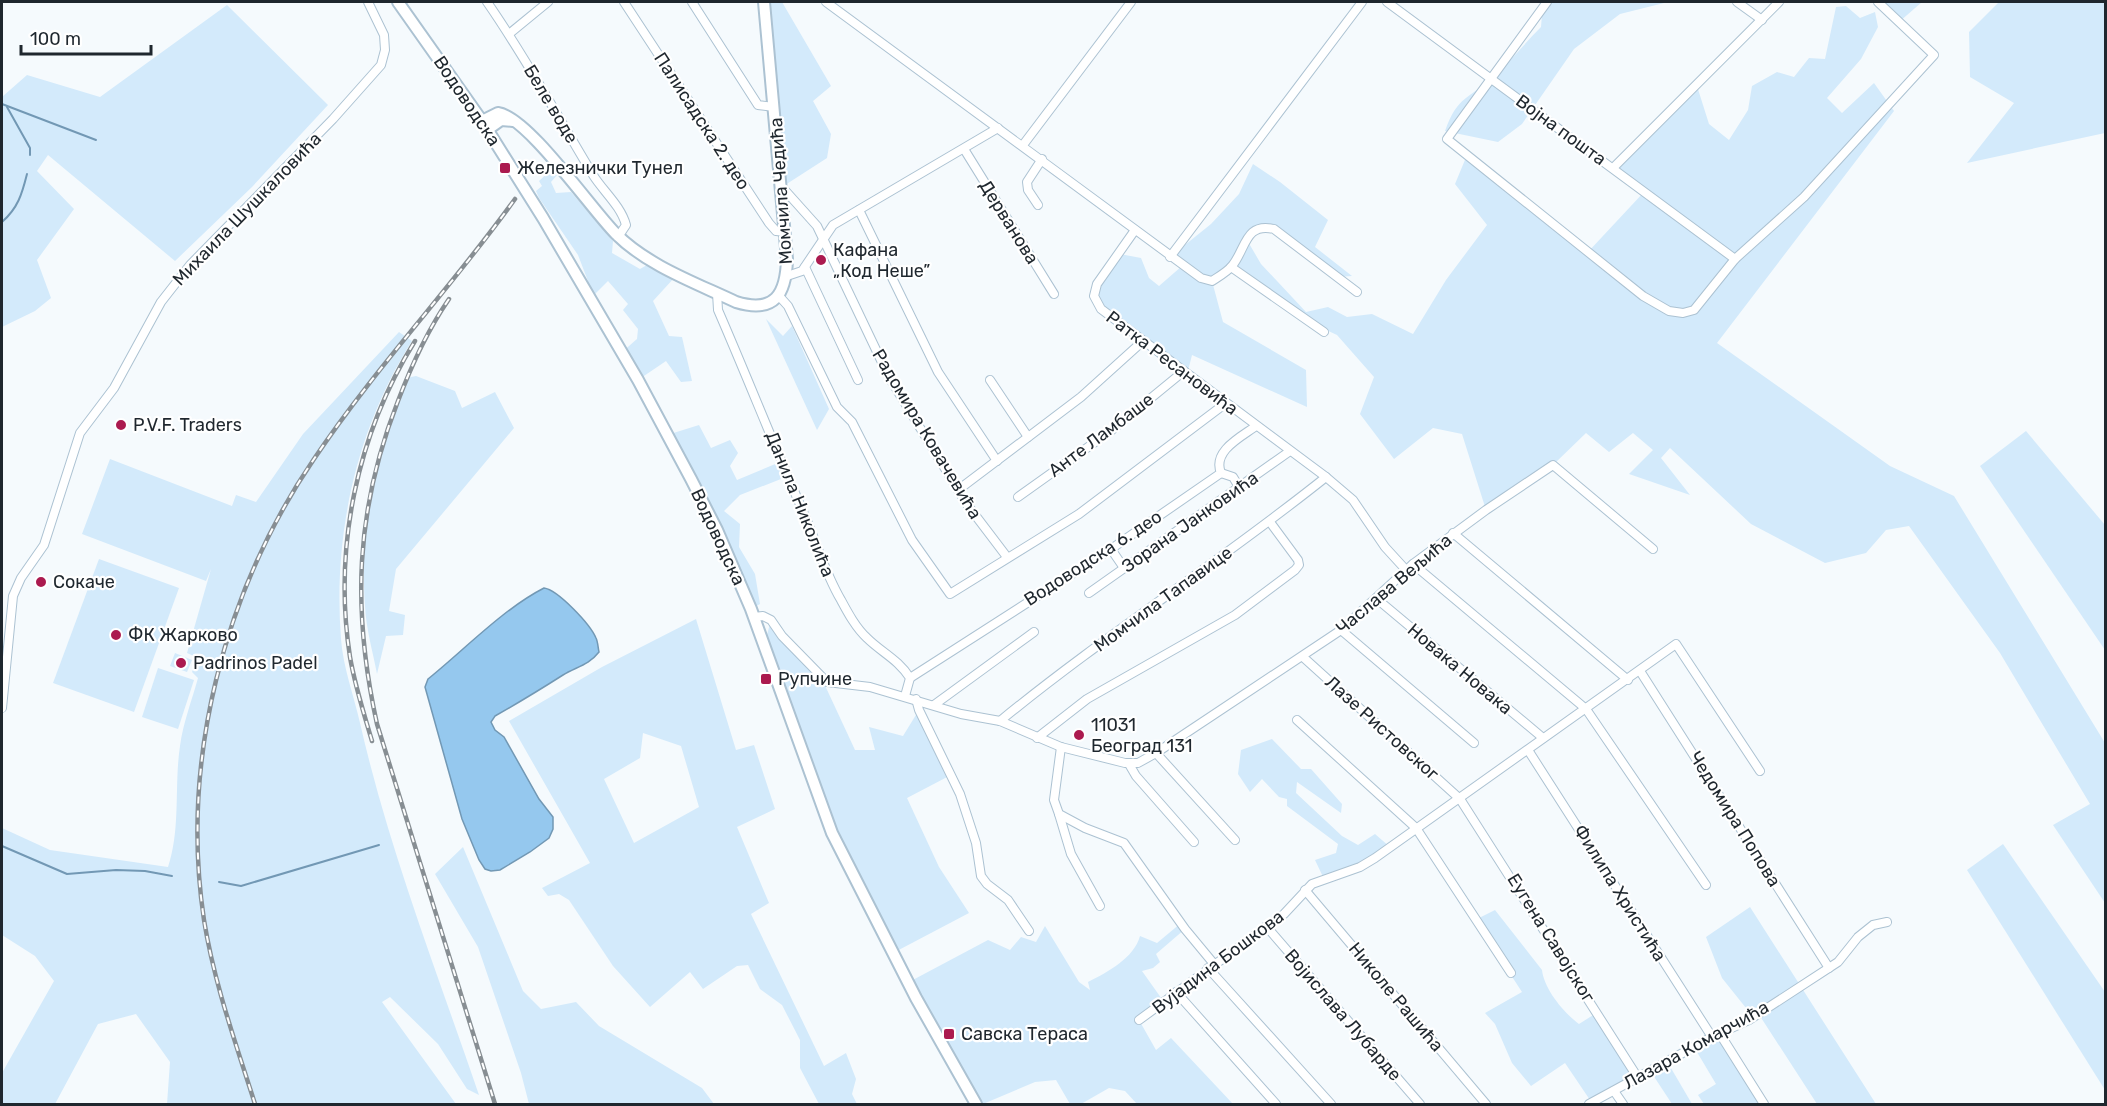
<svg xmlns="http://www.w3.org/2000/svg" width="2107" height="1106" font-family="Rubik,sans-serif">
	<rect width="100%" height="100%" fill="#f5fafd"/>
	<!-- green -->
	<g fill="#d3eafb" fill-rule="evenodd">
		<polygon points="764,2 782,2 831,86 813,101 831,134 827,158 782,187"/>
		<path d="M1543,2H1668L1620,14L1574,49L1522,124L1498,142L1445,131C1458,95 1468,100 1493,77C1510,62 1525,43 1541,27Z"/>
		<polygon points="1878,2 1922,2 1899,22"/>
		<polygon points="1999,2 2105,2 2105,133 1967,163 2014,103 1970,77 1969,32"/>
		<polygon points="227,5 328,105 252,187 175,261 48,155 37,171 74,209 37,260 51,298 35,311 2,327 2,97 27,75 100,97"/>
		<polygon points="1846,6 1860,18 1875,12 1878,27 1861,59 1827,98 1842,113 1874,83 1894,111 1717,343 1890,466 1954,496 2105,743 2105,903 2053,825 2090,804 2000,653 1909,526 1886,530 1866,553 1825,563 1751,524 1670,448 1661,458 1690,495 1629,474 1653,450 1633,433 1609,452 1586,433 1553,465 1486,510 1462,434 1433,428 1394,459 1360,414 1374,377 1337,335 1307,321 1232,267 1212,281 1223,322 1306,370 1307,407 1192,355 1188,371 1227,397 1220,398 1101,309 1095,289 1120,254 1141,258 1149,278 1159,286 1182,266 1170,257 1211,224 1239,194 1253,164 1280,182 1328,220 1315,247 1352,276 1337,277 1274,229 1262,226 1247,240 1261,264 1306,312 1328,307 1347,317 1372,314 1413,334 1446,280 1487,225 1455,184 1467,155 1588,252 1644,192 1613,168 1697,86 1709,124 1729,140 1748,110 1752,86 1777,72 1794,77 1809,58 1825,59 1836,7"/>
		<polygon points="552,169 558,174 551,182 556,193 571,192 613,241 612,253 640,269 647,265 674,278 653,301 669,336 682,337 692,381 681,382 666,361 638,380 621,353 637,339 638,329 623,310 628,304 608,281 590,299 582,285 588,281 578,255 539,198 536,191 542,186 539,181"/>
		<polygon points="766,319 783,336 792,326 829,409 817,430"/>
		<path d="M399,332L412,341C356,430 333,534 341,639C343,667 354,696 360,723C389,850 437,972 479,1095L467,1089L438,1044L390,997L382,1002L456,1104H167L170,1062L136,1014L98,1024L55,1104H2V1073L54,981L35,956L2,935V828L50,850L168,867C181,828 174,786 180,746C183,723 192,700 198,678L192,672L198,658L187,653L211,569L206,581L82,534L110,459L232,506L236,495L256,502L303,434Z"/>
		<path d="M416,376L455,391L462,408L495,392L514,428L396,569L389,611L405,615L403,635L386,636L377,674C373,652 366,629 365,606C359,520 376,458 406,378Z"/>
		<polygon points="699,425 711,448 730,440 738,453 730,466 737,480 780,462 786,477 740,495 724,511 740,524 739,547 755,574 760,604 751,609 667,435"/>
		<polygon points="2026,431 2105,525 2105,650 1980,466"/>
		<polygon points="99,559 179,588 134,712 53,683"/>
		<path d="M696,619L736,750L754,745L775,809L737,827L769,903L751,914L824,1066L846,1053L856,1079L852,1094L857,1104H819L800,1068V1040L782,1005L760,989L748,965L737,966L703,989L690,972L650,1007L613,966L569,900L559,894L548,896L542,888L590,863L509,721L602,667ZM643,733L681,746L699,807L634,843L604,779L640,758Z"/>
		<polygon points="771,620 822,679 855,750 875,750 869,727 903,736 919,710 951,775 907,798 939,867 969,913 893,953 852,873 764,646"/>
		<polygon points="175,653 192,660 187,672 170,666"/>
		<polygon points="158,668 194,680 178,729 142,717"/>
		<polygon points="1272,739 1301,769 1311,769 1342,804 1341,813 1297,782 1296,793 1342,836 1358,845 1375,834 1390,847 1375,858 1324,879 1315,860 1336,853 1338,844 1287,806 1287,799 1279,797 1262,779 1250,792 1238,774 1241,750"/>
		<polygon points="2003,844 2105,992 2105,1090 1967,870"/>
		<polygon points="463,847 523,991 541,1009 576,1002 599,1026 702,1088 714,1104 529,1104 521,1073 478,947 435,874"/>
		<polygon points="1750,907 1876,1104 1817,1104 1758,1013 1788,991 1750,1013 1722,978 1706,937"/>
		<path d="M1495,910L1542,970C1544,989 1564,1013 1579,1024L1598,1012L1638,1078L1592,1103L1565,1063L1531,1086L1512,1063L1495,1024L1485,1013L1522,992L1475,920Z"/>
		<path d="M1181,923L1185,929L1156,954L1160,962L1153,968L1142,971L1164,1002L1139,1020L1156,1050L1171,1038L1233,1104H1137L1125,1091L1109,1088L1081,1104H1070L1056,1080L1035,1082L983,1104H976L909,982L988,940L1010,950L1021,937L1036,942L1045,926L1079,982L1090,990L1088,982C1108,972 1134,958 1140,936L1157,943Z"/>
		<polygon points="1720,1034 1764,1104 1704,1104 1698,1095 1716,1084 1694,1047"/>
		<polygon points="1668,1063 1692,1104 1672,1104 1651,1072"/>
	</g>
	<!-- water -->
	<path fill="#95c8ee" stroke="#7298b4" stroke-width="1.5" d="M544,588C558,590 590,624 596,638C598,642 598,648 599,652C589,665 576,667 563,675C541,689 518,703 495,716L491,722L495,730L504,737L539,799L553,817V829L549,838L530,852L500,870L491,871L485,869L479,860L462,819L425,687L428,679C464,650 503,609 544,588Z"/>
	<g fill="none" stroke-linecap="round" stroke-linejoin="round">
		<!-- stream -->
		<g stroke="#7298b4" stroke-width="2">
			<polyline points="2,104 96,140"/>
			<polyline points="7,107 30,148 30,155"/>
			<path d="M2,222C18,208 22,194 27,174"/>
			<polyline points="2,846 67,874 116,870 145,871 172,876"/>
			<polyline points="219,882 241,886 379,845"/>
		</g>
		<!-- street casing -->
		<g stroke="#acc2d2" stroke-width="10">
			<g id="street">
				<path d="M487,2C526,58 558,117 593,175C603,191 621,206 626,225L618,237"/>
				<polyline points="624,2 769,223 776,231 786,232"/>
				<polyline points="692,2 758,105 774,107"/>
				<path d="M826,2L1201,278L1212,281C1218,277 1227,272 1232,266C1246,249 1245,222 1274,229L1357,292"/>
				<polyline points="1387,2 1735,259"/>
				<polyline points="1547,2 1447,139 1643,296 1669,311 1683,313 1694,310 1735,259 1804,197 1934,55 1878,2"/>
				<polyline points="1737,2 1762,20"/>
				<polyline points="509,34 548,2"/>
				<polyline points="1023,145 1131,2"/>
				<polyline points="964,149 1054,294"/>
				<polyline points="1613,168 1779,2"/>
				<polyline points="782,187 817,226 889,377 966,503 1007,557"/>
				<polyline points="1038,205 1028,190 1027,182 1042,159"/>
				<polyline points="859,210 938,372 997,461"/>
				<polyline points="1135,230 1097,284 1094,296 1101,309 1326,477 1353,500 1385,547 1406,570"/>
				<polyline points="1170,257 1362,2"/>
				<polyline points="805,267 858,380"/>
				<polyline points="1231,267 1324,332"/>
				<polyline points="787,276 802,271 833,225 998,128"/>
				<path d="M717,293L718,310C748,379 775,448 805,516C817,544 825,573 841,600C848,613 856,628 867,638C881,652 899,660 910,678L905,696"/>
				<polyline points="779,296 788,306 837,407 852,422 912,540 950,594 1079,514 1226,403"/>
				<polyline points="990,380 1028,437"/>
				<polyline points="1221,473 1233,477 1239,487"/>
				<polyline points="958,490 1081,397 1143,341"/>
				<polyline points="1018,497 1112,430 1184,371"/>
				<polyline points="1453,533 1628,680"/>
				<polyline points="1111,549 1124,568"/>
				<polyline points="1413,564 1586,709 1706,885"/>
				<polyline points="1089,593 1290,451"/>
				<polyline points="1377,599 1543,738"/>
				<polyline points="754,617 763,616 771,620 782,636 827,682 870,687 961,714 1000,721 1061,747 1125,763 1138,763 1156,753 1341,630 1413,564 1486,510 1553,465 1653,549"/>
				<polyline points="1341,630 1474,743"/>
				<polyline points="1303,657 1460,799 1638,1078"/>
				<polyline points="1640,671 1829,968"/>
				<path d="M910,678L1111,549L1221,473C1212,451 1241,437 1256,426"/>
				<polyline points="916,699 919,710 960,794 976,843 981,876 987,884 1008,900 1029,931"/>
				<polyline points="934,705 1034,632"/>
				<polyline points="2,708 13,596 21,578 44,545 80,433 114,388 161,302 190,265 333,119 381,65 385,50 384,35 368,2"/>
				<polyline points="1297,720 1416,828 1511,973"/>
				<path d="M1000,721C1105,635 1220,562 1326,477"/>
				<polyline points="1037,738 1087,699 1235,615 1295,570 1299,565 1298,560 1270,522"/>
				<polyline points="1061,747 1054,800 1059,814 1085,828 1124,843 1185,929 1214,964"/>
				<polyline points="1528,750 1712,1037"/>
				<polyline points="1156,753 1235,840"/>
				<polyline points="1129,764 1136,776 1194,842"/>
				<polyline points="1059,814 1071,854 1100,906"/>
				<polyline points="1305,890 1486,1104"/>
				<polyline points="1266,926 1420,1104"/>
				<polyline points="1208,968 1331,1104"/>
				<polyline points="1176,992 1276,1104"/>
				<polyline points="1139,1020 1284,914 1312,884 1360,867 1375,858 1676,644 1760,771"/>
				<polyline points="1720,1034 1764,1104"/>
				<polyline points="1614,1091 1623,1104"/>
				<polyline points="1589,1104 1712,1037 1749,1020 1838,962 1858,937 1873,925 1887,922"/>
			</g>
		</g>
		<!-- secondary casing -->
		<g stroke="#acc2d2" stroke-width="14">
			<g id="secondary">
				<polyline points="398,2 482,121 543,218 638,380 691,479 717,530 751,609 832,833 916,998 976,1104"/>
				<path d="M482,121L498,113C528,117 591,209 616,234C648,266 696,283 736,302C775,314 786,294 787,259L764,2"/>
				<polyline points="487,130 501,120 513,121"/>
			</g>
		</g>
		<!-- street -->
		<use href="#street" stroke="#fff" stroke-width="8"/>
		<!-- secondary -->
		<use href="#secondary" stroke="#fff" stroke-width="10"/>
		<!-- rail casing -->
		<g stroke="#878e93" stroke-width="4.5">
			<g id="rail">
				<path d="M449,299C427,331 412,364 398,401C355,511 352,610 377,724L495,1104"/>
				<path d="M372,741C364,714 355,686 350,657C333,548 357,434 415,341"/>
				<path d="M255,1104C236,1044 214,983 204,920C180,761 224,591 314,459C375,368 451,288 515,199"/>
			</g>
		</g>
		<!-- rail -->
		<use href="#rail" stroke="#fff" stroke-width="2" stroke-dasharray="7" stroke-linecap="butt"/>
	</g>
	<!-- markers -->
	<g fill="#ab1a4f" stroke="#fff" stroke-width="2">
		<rect x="499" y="162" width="12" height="12" rx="3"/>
		<circle cx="821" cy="260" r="6"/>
		<circle cx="121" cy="425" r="6"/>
		<circle cx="41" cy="582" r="6"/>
		<circle cx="116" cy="635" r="6"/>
		<circle cx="181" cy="663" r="6"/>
		<rect x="760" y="673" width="12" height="12" rx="3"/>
		<circle cx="1079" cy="735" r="6"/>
		<rect x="943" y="1028" width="12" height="12" rx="3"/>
	</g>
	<g text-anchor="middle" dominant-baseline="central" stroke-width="4.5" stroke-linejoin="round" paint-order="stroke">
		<!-- street labels -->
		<g font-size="18" fill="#1f272e" stroke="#fff">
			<text transform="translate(467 101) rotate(56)">Водоводска</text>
			<text transform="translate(551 104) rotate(59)">Беле воде</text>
			<text transform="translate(702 121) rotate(57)">Палисадска 2. део</text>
			<text transform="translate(1561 130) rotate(36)">Војна пошта</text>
			<text transform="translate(781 191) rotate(-94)">Момчила Чедића</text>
			<text transform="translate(247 209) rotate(-46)">Михаила Шушкаловића</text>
			<text transform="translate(1009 222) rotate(58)">Дерванова</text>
			<text transform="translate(1172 363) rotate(37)">Ратка Ресановића</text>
			<text transform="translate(927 434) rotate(59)">Радомира Ковачевића</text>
			<text transform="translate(1101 435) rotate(-37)">Анте Ламбаше</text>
			<text transform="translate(800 504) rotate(68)">Данила Николића</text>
			<text transform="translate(1190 522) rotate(-35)">Зорана Јанковића</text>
			<text transform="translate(718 537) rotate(65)">Водоводска</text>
			<text transform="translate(1093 558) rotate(-33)">Водоводска 6. део</text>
			<text transform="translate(1394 584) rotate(-40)">Часлава Вељића</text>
			<text transform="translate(1163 599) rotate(-36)">Момчила Тапавице</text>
			<text transform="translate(1460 669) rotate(40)">Новака Новака</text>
			<text transform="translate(1382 728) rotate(42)">Лазе Ристовског</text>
			<text transform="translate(1735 819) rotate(58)">Чедомира Попова</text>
			<text transform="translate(1620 893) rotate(58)">Филипа Христића</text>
			<text transform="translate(1551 938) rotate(58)">Еугена Савојског</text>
			<text transform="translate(1218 962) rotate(-37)">Вујадина Бошкова</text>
			<text transform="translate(1396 997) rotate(50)">Николе Рашића</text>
			<text transform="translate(1343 1015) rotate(49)">Војислава Лубарде</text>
			<text transform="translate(1696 1045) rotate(-29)">Лазара Комарчића</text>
		</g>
		<!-- poi labels -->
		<g font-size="18" fill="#1f272e" stroke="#fff" text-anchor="start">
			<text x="517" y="168">Железнички Тунел</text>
			<text x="833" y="250">Кафана<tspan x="833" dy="21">„Код Неше”</tspan></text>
			<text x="133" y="425">P.V.F. Traders</text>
			<text x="53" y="582">Сокаче</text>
			<text x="128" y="635">ФК Жарково</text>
			<text x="193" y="663">Padrinos Padel</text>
			<text x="778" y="679">Рупчине</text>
			<text x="1091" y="725">11031<tspan x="1091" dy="21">Београд 131</tspan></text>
			<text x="961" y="1034">Савска Тераса</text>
		</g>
	</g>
	<!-- border -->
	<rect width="2107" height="1106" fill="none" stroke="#1f272e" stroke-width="6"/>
	<!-- scale -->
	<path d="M21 45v9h130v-9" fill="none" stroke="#1f272e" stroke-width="3"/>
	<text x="30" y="45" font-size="18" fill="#1f272e" stroke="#ffffff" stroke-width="4.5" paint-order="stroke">100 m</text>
</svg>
